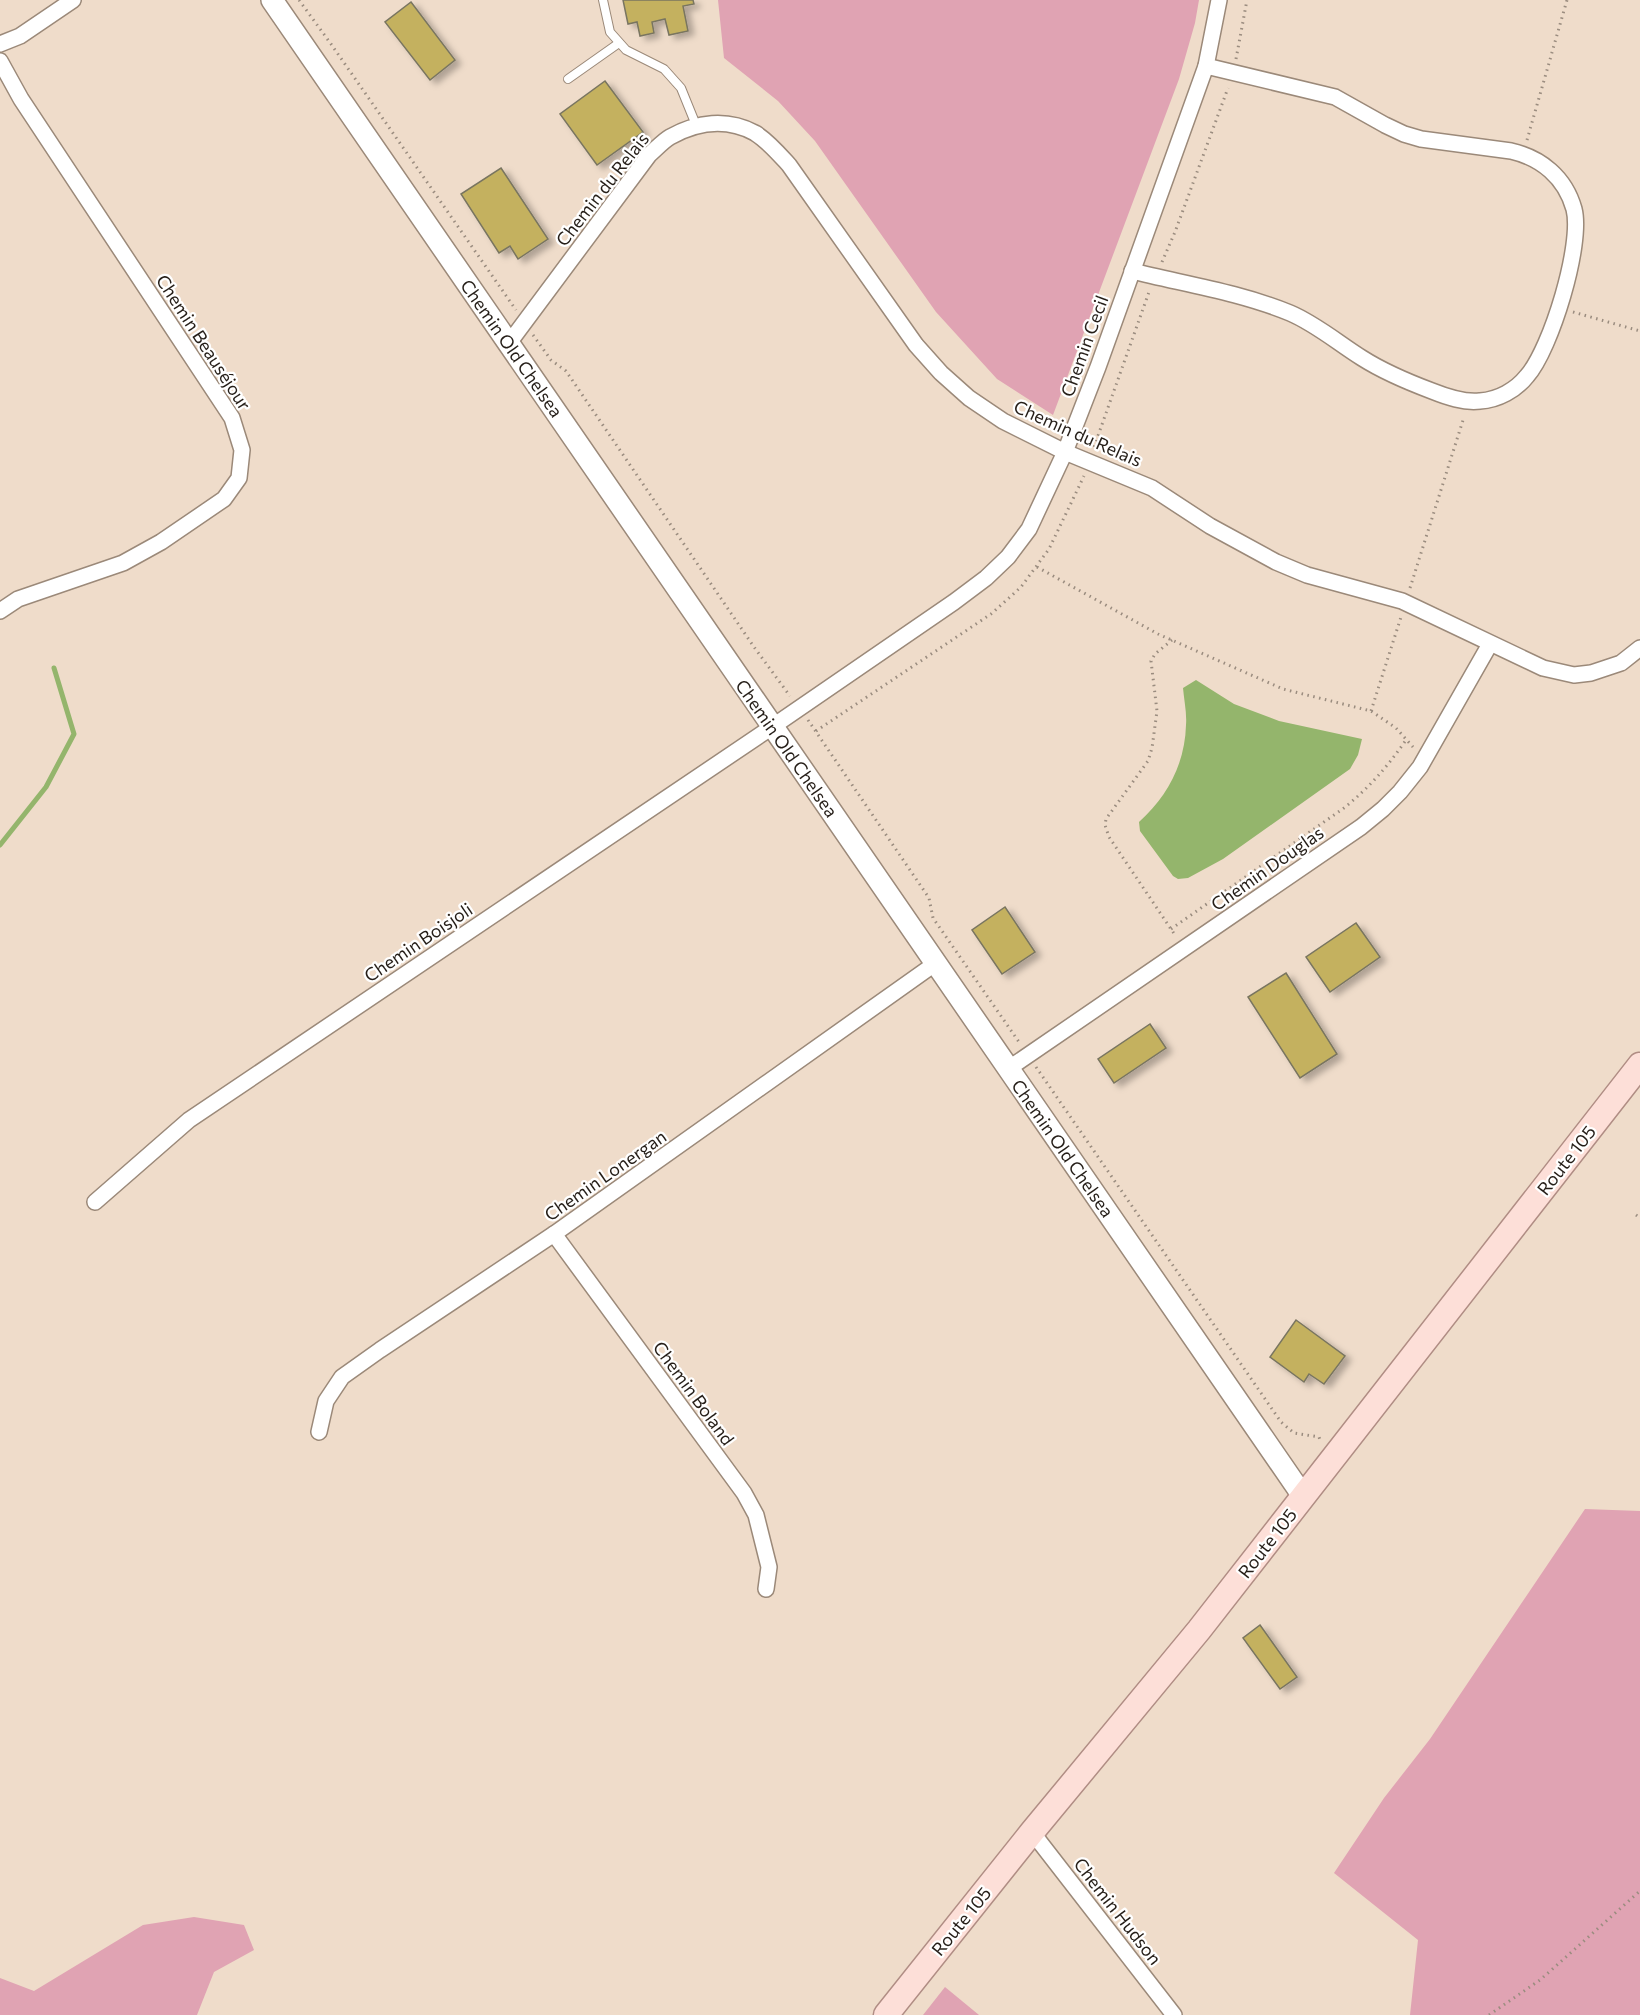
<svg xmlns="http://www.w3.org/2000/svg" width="1640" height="2015" font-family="Commissioner,sans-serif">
	<defs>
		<filter id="shadow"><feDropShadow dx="6" dy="4" stdDeviation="3" flood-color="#0004"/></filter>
	</defs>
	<rect width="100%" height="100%" fill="#efdcca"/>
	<!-- green -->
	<g fill="#e0a3b3">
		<polygon points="718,0 1199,0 1195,23 1179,79 1053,415 997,379 936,312 815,141 778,101 724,58"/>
		<polygon points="1585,1509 1640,1511 1640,2015 1410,2015 1418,1940 1334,1873 1384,1798 1430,1739"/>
		<polygon points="194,1917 244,1925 254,1950 214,1972 197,2015 0,2015 0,1978 34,1991 143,1925"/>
		<polygon points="945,1987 979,2015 923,2015"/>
	</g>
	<!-- water -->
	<path fill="#94b56c" d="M1196,680L1234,704L1279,721L1362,739L1358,755L1350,769L1223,859L1188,878L1178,879L1173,876L1140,831L1139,822C1167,797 1185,764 1186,725C1187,713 1184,700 1183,688Z"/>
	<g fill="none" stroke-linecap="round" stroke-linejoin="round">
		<!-- stream -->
		<polyline stroke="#94b56c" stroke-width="5" points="0,845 46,787 74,734 54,668"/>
	</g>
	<!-- building -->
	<g fill="#c4b15f" stroke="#797560" stroke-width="1.5" filter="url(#shadow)">
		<polygon points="623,0 693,0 694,4 683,6 688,31 669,35 665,19 652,22 654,33 640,36 637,22 628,24"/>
		<polygon points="411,2 455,60 430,80 385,22"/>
		<polygon points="605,81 643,132 597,165 560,114"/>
		<polygon points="501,168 548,239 518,259 510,246 499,253 461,194"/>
		<polygon points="1005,907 1035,952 1002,974 972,930"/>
		<polygon points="1356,923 1380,957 1330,992 1306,957"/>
		<polygon points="1286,973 1337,1054 1300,1078 1248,997"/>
		<polygon points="1150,1024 1166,1048 1114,1083 1098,1059"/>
		<polygon points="1296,1320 1345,1356 1324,1384 1309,1374 1304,1382 1270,1357"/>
		<polygon points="1260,1625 1297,1677 1280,1689 1243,1638"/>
	</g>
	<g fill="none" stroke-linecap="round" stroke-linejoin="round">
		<!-- lane casing -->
		<g stroke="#9b8979" stroke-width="10">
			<g id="lane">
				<polyline points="603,0 610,32 626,50 664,69 681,88 696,125"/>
				<polyline points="568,79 619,43"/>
			</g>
		</g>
		<!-- street casing -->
		<g stroke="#9b8979" stroke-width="18">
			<g id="street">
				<polyline points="0,44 20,36 73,0"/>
				<polyline points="0,61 21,99 232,418 242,450 239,478 224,499 161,542 123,563 18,599 0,611"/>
				<path d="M1132,271C1184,284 1239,292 1290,313C1316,324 1338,343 1362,358C1384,372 1408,382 1432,391C1447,397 1464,403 1480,401C1498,400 1516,390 1527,376C1551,349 1583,244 1574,209C1565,177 1541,158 1511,151L1421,139L1404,134L1385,125L1335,97L1206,66"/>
				<path d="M509,343L649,155C656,149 663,141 670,137C697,122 727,118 755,133C768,141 779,154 789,165L916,345L941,373L969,398L1003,421L1065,452L1152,488L1210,526L1276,562L1307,575L1402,601L1543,668L1574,675L1591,673L1621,663L1640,648"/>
				<polyline points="1008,1069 1361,827 1383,809 1400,792 1420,767 1490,644"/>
				<polyline points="95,1202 189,1120 772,727 954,602 986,578 1008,557 1029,529 1065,452 1098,367 1206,66 1219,0"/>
				<polyline points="554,1234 744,1493 756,1515 769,1567 766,1589"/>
				<polyline points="319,1432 326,1401 342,1377 380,1350 554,1234 936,963"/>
				<polyline points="1032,1832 1174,2015"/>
			</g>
		</g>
		<!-- secondary casing -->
		<g stroke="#9b8979" stroke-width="24">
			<polyline id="secondary" points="272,0 1303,1496"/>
		</g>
		<!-- primary casing -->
		<g stroke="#b08d84" stroke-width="27">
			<polyline id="primary" points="886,2015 1032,1832 1199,1630 1640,1065"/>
		</g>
		<!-- path -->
		<g stroke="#9a8c7f" stroke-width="3" stroke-dasharray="1.5 4.5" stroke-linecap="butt">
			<polyline points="299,0 331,44 516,310"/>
			<polyline points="1236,59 1247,0"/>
			<polyline points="1527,140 1567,0"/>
			<polyline points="1162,262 1175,232 1228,88"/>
			<polyline points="1573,312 1640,331"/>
			<polyline points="533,335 551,360 566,371 754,647 790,696"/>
			<polyline points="1094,447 1149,292"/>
			<polyline points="1037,567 1158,634 1283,689 1371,711 1396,728 1413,747"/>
			<polyline points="1410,588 1464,417"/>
			<polyline points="1172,640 1155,654 1151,661 1157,711 1152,748 1148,761 1106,819 1105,825 1109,837 1175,935"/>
			<polyline points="1371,711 1401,617"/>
			<polyline points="808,720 929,898 933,918 1019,1042"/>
			<polyline points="816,731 991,614 1021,587 1049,549 1084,476"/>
			<path d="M1171,929L1344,808C1369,788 1388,766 1406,740"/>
			<polyline points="1036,1067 1281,1422 1294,1433 1319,1437 1320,1440"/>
			<polyline points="1636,1215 1640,1218"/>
			<polyline points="1489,2015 1540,1980 1640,1891"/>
		</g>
		<!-- lane -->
		<use href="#lane" stroke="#fff" stroke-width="8"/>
		<!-- street -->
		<use href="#street" stroke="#fff" stroke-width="15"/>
		<!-- secondary -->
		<use href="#secondary" stroke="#fff" stroke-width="21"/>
		<!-- primary -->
		<use href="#primary" stroke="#fddfd8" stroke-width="24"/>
	</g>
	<g text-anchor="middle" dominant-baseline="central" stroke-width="4.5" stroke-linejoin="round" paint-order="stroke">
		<!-- street labels -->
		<g font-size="18" fill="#251e18" stroke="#fff">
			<text transform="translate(602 189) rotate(-52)">Chemin du Relais</text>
			<text transform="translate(204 342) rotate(57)">Chemin Beauséjour</text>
			<text transform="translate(1084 346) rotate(-70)">Chemin Cecil</text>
			<text transform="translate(512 348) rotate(55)">Chemin Old Chelsea</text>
			<text transform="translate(1078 433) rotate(24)">Chemin du Relais</text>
			<text transform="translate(787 748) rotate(55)">Chemin Old Chelsea</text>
			<text transform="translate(1267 868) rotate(-35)">Chemin Douglas</text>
			<text transform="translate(418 942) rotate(-34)">Chemin Boisjoli</text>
			<text transform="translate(1063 1148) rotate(55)">Chemin Old Chelsea</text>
			<text transform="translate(1566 1160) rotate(-52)">Route 105</text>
			<text transform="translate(605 1175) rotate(-35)">Chemin Lonergan</text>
			<text transform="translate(694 1393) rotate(54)">Chemin Boland</text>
			<text transform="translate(1267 1543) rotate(-52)">Route 105</text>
			<text transform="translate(1118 1911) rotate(52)">Chemin Hudson</text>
			<text transform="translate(961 1921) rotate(-51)">Route 105</text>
		</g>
	</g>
</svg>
